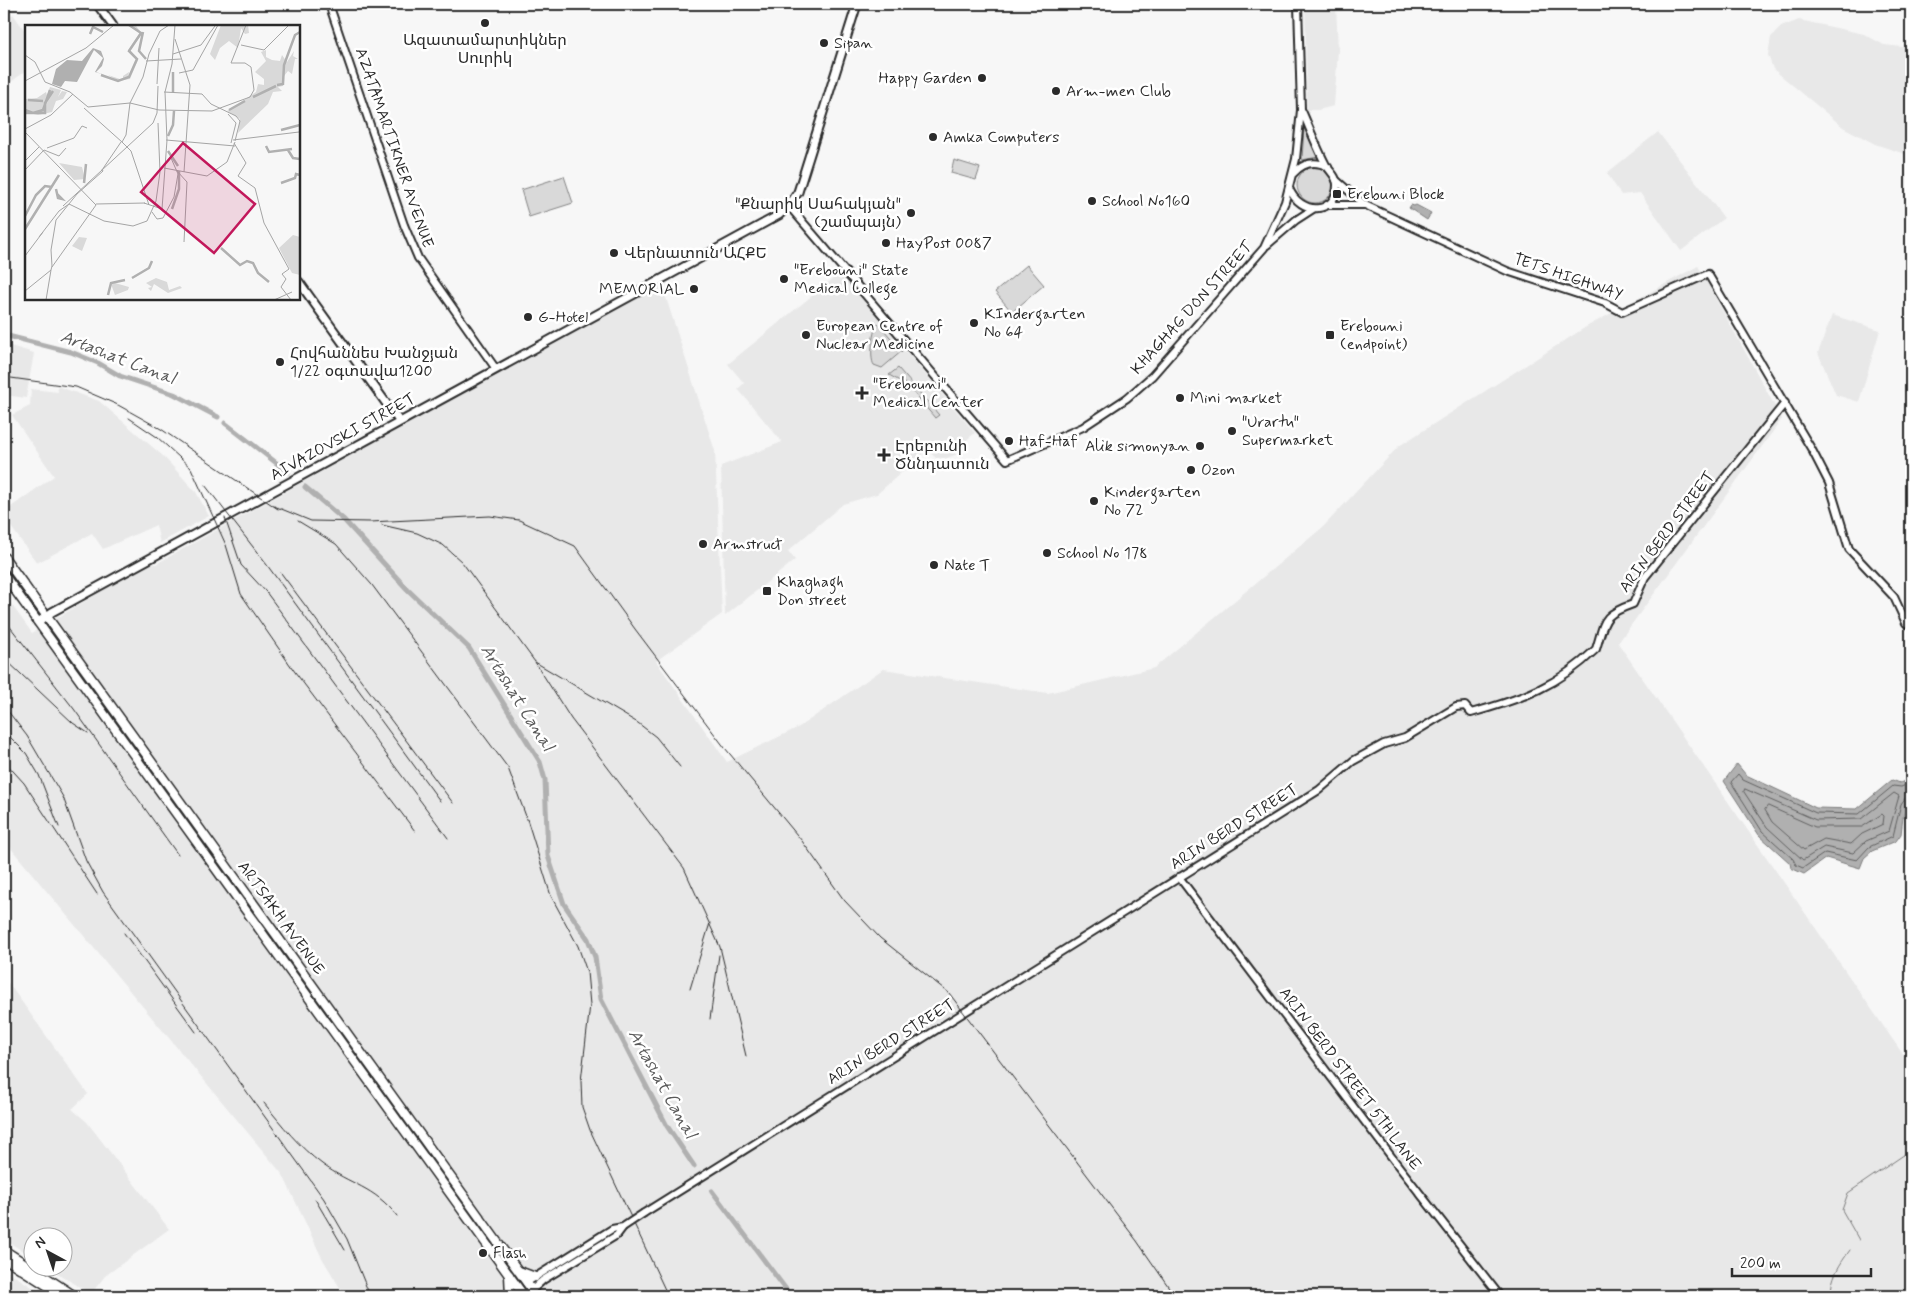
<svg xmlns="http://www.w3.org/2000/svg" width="1915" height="1300" font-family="Mynerve,'Noto Sans Armenian',sans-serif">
	<rect width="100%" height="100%" fill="#f7f7f7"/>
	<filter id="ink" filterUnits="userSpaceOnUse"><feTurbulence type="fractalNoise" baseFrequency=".02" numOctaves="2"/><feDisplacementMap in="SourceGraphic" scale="10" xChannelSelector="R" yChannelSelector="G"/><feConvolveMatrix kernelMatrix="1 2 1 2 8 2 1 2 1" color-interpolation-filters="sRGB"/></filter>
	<g filter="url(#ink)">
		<!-- built -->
		<g fill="#e8e8e8">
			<polygon points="1305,4 1336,4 1338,50 1334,106 1318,110 1307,110"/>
			<polygon points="13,14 26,32 26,71 4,87 4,22"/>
			<polygon points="1799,20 1864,34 1884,45 1911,48 1911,156 1875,144 1843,127 1773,69 1768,55 1771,37 1781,27"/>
			<polygon points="1658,132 1724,218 1681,251 1640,193 1621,195 1607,173"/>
			<polygon points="1698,266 1782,419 1618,643 1911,1066 1911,1296 524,1296 518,1289 505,1296 345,1296 322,1258 283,1175 4,840 4,594 32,633 150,562 156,564 661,282 715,451 722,614 656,661 727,762 799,727 883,669 1048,693 1154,668 1323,527 1399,446 1586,327"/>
			<polygon points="840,273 975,433 964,442 957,454 947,458 936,458 927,450 877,494 843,504 788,551 795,560 725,616 721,466 782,442 738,389 744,383 728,364"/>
			<polygon points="1832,315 1880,330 1859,402 1836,395 1818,353"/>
			<polygon points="4,344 34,353 26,398 4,395"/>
			<polygon points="57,386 99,401 163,456 196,492 209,516 160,543 156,525 103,549 92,533 37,563 4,517 4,512 54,476 12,415 30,406 31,389 58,392"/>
			<polygon points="4,977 88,1094 72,1109 87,1122 169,1229 105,1276 91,1294 49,1268 62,1268 62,1238 32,1238 32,1257 4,1239"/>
			<polygon points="4,1269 46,1296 4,1296"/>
		</g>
		<!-- green -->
		<g fill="#d9d9d9" stroke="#828282">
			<polygon points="1304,128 1318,157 1302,160"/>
			<polygon points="954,160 980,168 976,180 951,173"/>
			<circle cx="1315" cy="185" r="18"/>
			<polygon points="564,176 573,203 529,217 521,190"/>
			<polygon points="1027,265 1044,285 1012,312 995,292"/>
			<path d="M878,323L902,351L882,368L874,365C869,358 873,327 878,323Z"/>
			<polygon points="898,368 939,415 935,418 907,385 889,375"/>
		</g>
		<!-- water -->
		<g fill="#b0b0b0" stroke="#7b7b7b">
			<polygon points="1416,205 1431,213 1427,220 1409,208 1411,205 1414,206"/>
			<polygon points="1737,764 1746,775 1816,808 1857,809 1892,780 1900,783 1909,779 1911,765 1911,798 1903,817 1901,834 1896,841 1872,851 1864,858 1860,868 1826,858 1804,874 1791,868 1790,863 1759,835 1724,781"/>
		</g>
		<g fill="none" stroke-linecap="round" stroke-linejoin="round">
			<!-- shore -->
			<g stroke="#606060" stroke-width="1">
				<polyline points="1911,783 1901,787 1893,786 1859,814 1816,813 1743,780 1738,774 1731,782 1762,831 1793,859 1796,865 1803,868 1825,853 1857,860 1869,847 1893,836 1901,804 1906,797 1911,796"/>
				<polygon points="1745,789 1816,820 1861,819 1894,793 1899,796 1889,831 1866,841 1853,853 1824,847 1803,860 1767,827 1744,792"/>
				<polygon points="1768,806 1815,827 1862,827 1882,814 1884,816 1883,824 1862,834 1851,844 1824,839 1804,850 1772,822 1765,810"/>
			</g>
			<!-- stream -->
			<g stroke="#7b7b7b" stroke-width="1">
				<polyline points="1859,1240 1842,1210 1848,1193 1911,1150"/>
				<path d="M1831,1296C1830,1278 1840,1264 1850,1250"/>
			</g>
			<!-- canal -->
			<g stroke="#b0b0b0" stroke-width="5">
				<polyline points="4,335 71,352 98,363 120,376 174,394 218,417"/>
				<polyline points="225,423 288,472"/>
				<polyline points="305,487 344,520 408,590 469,648 540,762 545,780 548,856 564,904 588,939 595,957 601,999 667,1126 694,1166"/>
				<polyline points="712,1191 791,1296"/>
			</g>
			<!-- tertiary casing -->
			<g stroke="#2b2b2b" stroke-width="10">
				<g id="tertiary">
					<polyline points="329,4 404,225 418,258 496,369"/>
					<path d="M1294,173C1303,163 1315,160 1328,167"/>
					<polyline points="1336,180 1365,205 1507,271 1605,303 1622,312 1708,274 1812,450 1829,483 1849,549 1894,597 1906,623 1911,626"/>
					<path d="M1289,188C1300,216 1337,215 1337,185C1337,176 1330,172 1326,165C1317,148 1310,129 1302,111"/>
					<polyline points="1327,205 1365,205"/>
					<polyline points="789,206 1007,460 1083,427 1127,398 1152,376 1264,248 1285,202 1296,159 1301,110 1298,4"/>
					<polyline points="1267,245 1296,220 1313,209"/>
					<polyline points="1179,877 1400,1168 1500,1296"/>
					<path d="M644,1213L1319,790L1353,761L1384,744L1405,738L1456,707L1465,706L1471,713C1522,699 1558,686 1596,649C1605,620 1602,615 1633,604L1645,577L1785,403"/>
					<polyline points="526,1283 612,1229 623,1227"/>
					<polyline points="534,1296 532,1290 543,1280 617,1235 623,1227"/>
				</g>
			</g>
			<!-- secondary casing -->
			<g stroke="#2b2b2b" stroke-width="11">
				<g id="secondary">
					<polyline points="97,4 113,26"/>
					<polyline points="299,282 399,421"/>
					<polyline points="38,622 52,612 779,215 789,206 798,192 857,4"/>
				</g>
			</g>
			<!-- primary casing -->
			<g stroke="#2b2b2b" stroke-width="11">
				<g id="primary">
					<polyline points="4,557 532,1290 524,1296"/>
					<polyline points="4,575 524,1296"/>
					<polyline points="4,1250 75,1296"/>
					<polyline points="4,1258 63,1296"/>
					<polyline points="519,1271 535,1277"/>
					<polyline points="509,1275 510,1296"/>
				</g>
			</g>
			<!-- tertiary -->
			<use href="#tertiary" stroke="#fff" stroke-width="6"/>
			<!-- secondary -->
			<use href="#secondary" stroke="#fff" stroke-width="7"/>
			<!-- primary -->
			<use href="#primary" stroke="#fff" stroke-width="8"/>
			<!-- rail -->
			<g stroke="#2b2b2b" stroke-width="1">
				<polyline points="11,378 76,387 118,405 161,429 278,509"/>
				<polyline points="129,418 157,437 191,468 226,545 241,594 295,672 415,831"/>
				<polyline points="205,485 267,565 440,801"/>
				<polyline points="274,506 311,521 370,522 490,516 519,520 575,546 635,629 725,748 802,841 844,900 880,938 949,993 1137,1241 1175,1296"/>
				<polyline points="225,518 241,565 266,592 448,838"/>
				<polyline points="298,521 336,544 372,585 508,768 527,819 551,896 578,946 587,972 590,1005 581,1081 582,1107 590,1130 668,1296"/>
				<polyline points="382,525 417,533 443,545 462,562 535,662 638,723 656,737 680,767"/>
				<polyline points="281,573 453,803"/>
				<polyline points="4,619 74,709 178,855"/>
				<polyline points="4,658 73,723 88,733"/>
				<polyline points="535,662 571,719 684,868 720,947 746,1056"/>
				<polyline points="4,706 27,736 63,797 86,861 103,892 324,1199 347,1239 370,1296"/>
				<polyline points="4,731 26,753 39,775 59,827"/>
				<polyline points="4,761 24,783 97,894"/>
				<polyline points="4,775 7,778"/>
				<polyline points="124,933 196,1032"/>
				<polyline points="690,989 710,923"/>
				<polyline points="710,1019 719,955"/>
				<path d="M264,1103C282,1125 299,1147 322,1164C350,1185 374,1186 397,1216"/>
				<polyline points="315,1199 345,1250"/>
			</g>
			<!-- tertiary-bridge casing -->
			<g stroke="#2b2b2b" stroke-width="10" stroke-linecap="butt">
				<polyline id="tertiary-bridge" points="623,1227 644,1213"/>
			</g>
			<!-- tertiary-bridge -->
			<use href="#tertiary-bridge" stroke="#fff" stroke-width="6"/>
		</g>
	</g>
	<!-- markers -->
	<g fill="#2b2b2b" stroke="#fff" stroke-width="2">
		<circle cx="485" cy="23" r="5"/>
		<circle cx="824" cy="43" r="5"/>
		<circle cx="982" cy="78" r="5"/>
		<circle cx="1056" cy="91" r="5"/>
		<circle cx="933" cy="137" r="5"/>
		<rect x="1332" y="189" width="10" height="10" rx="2.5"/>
		<circle cx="1092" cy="201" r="5"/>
		<circle cx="911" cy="213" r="5"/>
		<circle cx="886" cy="243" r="5"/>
		<circle cx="614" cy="253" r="5"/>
		<circle cx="784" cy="279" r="5"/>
		<circle cx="694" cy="289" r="5"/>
		<circle cx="528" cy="317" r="5"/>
		<circle cx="974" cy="323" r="5"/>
		<circle cx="806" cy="335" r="5"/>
		<rect x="1325" y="330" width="10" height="10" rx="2.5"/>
		<circle cx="280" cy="362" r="5"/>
		<path d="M859.5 385.5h5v5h5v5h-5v5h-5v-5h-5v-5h5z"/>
		<circle cx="1180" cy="398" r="5"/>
		<circle cx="1232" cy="431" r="5"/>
		<circle cx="1009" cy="441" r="5"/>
		<circle cx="1200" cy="446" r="5"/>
		<path d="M881.5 447.5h5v5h5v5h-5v5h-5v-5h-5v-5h5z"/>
		<circle cx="1191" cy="470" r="5"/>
		<circle cx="1094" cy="501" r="5"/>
		<circle cx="703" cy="544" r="5"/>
		<circle cx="1047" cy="553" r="5"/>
		<circle cx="934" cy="565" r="5"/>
		<rect x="762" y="586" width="10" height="10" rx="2.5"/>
		<circle cx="483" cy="1253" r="5"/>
	</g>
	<g text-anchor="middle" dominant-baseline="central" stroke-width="5" stroke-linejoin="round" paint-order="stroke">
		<!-- poi labels -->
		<g font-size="16" fill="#2b2b2b" stroke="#fff" text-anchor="start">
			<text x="485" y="40" text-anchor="middle">Ազատամարտիկներ<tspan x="485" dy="18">Սուրիկ</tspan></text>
			<text x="834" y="43">Sipan</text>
			<text x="972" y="78" text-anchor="end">Happy Garden</text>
			<text x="1066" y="91">Arm-men Club</text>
			<text x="943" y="137">Amka Computers</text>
			<text x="1347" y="194">Erebuni Block</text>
			<text x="1102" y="201">School No160</text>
			<text x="901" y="204" text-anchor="end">"Քնարիկ Սահակյան"<tspan x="901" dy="18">(շամպայն)</tspan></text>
			<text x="896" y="243">HayPost 0087</text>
			<text x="624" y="253">Վերնատուն ԱՀՔԵ</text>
			<text x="794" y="270">"Erebouni" State<tspan x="794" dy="18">Medical College</tspan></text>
			<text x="684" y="289" text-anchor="end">MEMORIAL</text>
			<text x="984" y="314">KIndergarten<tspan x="984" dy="18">No 64</tspan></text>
			<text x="538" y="317">G-Hotel</text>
			<text x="816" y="326">European Centre of<tspan x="816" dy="18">Nuclear Medicine</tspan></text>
			<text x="1340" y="326">Erebouni<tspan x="1340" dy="18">(endpoint)</tspan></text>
			<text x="290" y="353">Հովհաննես Խանջյան<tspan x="290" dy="18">1/22 օգտավա1200</tspan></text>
			<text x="873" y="384">"Erebouni"<tspan x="873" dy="18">Medical Center</tspan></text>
			<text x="1190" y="398">Mini market</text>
			<text x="1242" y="422">"Urartu"<tspan x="1242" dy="18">Supermarket</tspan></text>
			<text x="1019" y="441">Haf-Haf</text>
			<text x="895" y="446">Էրեբունի<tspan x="895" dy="18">Ծննդատուն</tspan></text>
			<text x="1190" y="446" text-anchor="end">Alik simonyan</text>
			<text x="1201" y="470">Ozon</text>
			<text x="1104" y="492">Kindergarten<tspan x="1104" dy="18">No 72</tspan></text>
			<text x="713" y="544">Armstruct</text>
			<text x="1057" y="553">School No 178</text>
			<text x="944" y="565">Nate T</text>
			<text x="777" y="582">Khaghagh<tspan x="777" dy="18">Don street</tspan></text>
			<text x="493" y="1253">Flash</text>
		</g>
		<!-- street labels -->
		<g font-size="16" fill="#2b2b2b" stroke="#fff">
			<text transform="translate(394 148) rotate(71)">AZATAMARTIKNER AVENUE</text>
			<text transform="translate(1568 277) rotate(19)">TETS HIGHWAY</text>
			<text transform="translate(1192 308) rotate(-48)">KHAGHAG DON STREET</text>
			<text transform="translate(343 437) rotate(-29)">AIVAZOVSKI STREET</text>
			<text transform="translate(1667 532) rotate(-53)">ARIN BERD STREET</text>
			<text transform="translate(1234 827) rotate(-32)">ARIN BERD STREET</text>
			<text transform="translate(281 918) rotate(54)">ARTSAKH AVENUE</text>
			<text transform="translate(891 1042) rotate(-32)">ARIN BERD STREET</text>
			<text transform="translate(1350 1079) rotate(53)">ARIN BERD STREET 5TH LANE</text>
		</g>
		<!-- water labels -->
		<g font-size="18" font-style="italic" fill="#5a5a5a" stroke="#fff">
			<text transform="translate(118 358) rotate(21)">Artashat Canal</text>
			<text transform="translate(517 698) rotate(58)">Artashat Canal</text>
			<text transform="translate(662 1084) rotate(61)">Artashat Canal</text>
		</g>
	</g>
	<!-- overview -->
	<g transform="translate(25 25)">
		<rect width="275" height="275" fill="#f7f7f7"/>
		<path d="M104,0L111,1L116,7L115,12L105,25L113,35L105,54L93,56L83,50L98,55V51L104,47L103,53L112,35L103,25L115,8ZM196,0H223L224,8L220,9L216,3L213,23L204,16L195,23L190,35L185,29ZM241,25V32L247,35L255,36L257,30L262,37L269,26L268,31L273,34H270L267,49L263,46L259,51L258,61L253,62L257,66L248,67L243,79L213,108L215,94L202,86L231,67L233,59L239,60V54L230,47L241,36L236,27ZM25,62L36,65L33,72L37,66L42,67L38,74L31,76L27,87L13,90L0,87V74L12,73L21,67L22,70ZM34,138L57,142L60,154L49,155ZM268,210L275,212V250L267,248L254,223ZM54,212L62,213L57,226L47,221ZM131,253L142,257L144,265L155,261L157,263L143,268L129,259L126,266L123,263L127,262L121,258ZM90,258L104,262L103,265L90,270L86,259Z" fill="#d9d9d9"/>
		<path d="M68,23L76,26L79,34L77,41L71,47L80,50L70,47L78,33L69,25L52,57L40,56L36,62L27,59L31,44L42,35L57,36Z" fill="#b0b0b0"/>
		<path fill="none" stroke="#b0b0b0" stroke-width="2.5" d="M118,7L114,26L121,34M65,9L68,2L78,7M76,50L93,56L104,52L112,34L104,26L116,8L104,0M252,60L258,59L259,40L270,10L275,7M148,67V47M228,72L251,61M3,75L18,76M0,85L8,88L18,85L25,65M204,85L220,76M0,88H20V78L28,66M256,105L275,100M143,111L148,100L149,86M241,121L244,127L267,124M263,125L268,133L275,134M143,126L153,141M59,158L61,139M256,158L270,153L271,149L275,150M31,164L33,173L37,174L32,169M147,184L154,164V146M0,191L11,170L20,161L27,162M0,204L34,150M196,223L215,240L222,236L228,238L233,248L244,257M107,253L124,243L127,236M83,270L86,258L100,255"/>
		<path fill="none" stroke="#a5a5a5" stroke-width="1" d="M150,14L165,60M216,20L239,25L264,0M148,29L176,20L190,1M0,30L10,37L20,57L45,67L63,82L105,78L134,85L187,86L225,72L229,65L226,42L220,38H206M121,36L156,34M206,38L221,0M154,48L168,45L193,0M0,56L61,23L89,0M132,59L134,23M139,67L177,69L186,79L211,91L215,96L210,116M59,83L97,117L101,110L105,78L118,52L124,29L135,6L144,0M203,89L211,98L206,118M0,104L26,90L48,69M0,107L71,180L27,242M141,115L210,121M208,115L274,107M97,117L106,126L124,180M209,118L221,138L213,151L230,163L239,198L264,244L257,249L261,254L256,262L266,275M22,123L49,113L57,101L62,103M0,136L14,122M139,143L182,151L202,137L210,117M0,145L19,125L34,131L41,123M77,145L96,117M152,146L162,157L159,217M159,147L165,60M119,178L137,184L142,115L140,67L147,39L150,0M71,179L120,178M38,181L128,98L132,88L133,61M127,187L132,194L138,193L149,172L153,149L146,133M14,212L34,186L44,179L79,196L108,201L122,196L131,176L135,147L133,98M0,231L18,207M27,241L26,225L31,195L52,169L78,146L77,144M0,266L26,245L27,241M21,275L26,245M249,275L267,267"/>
		<path fill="#c2185b" fill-opacity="0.15" stroke="#c2185b" stroke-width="2.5" d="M158,118L230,179L189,228L116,167Z"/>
		<rect width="275" height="275" fill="none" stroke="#2b2b2b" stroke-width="2.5"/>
	</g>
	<!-- margin -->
	<rect width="1915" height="1300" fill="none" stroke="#fff" stroke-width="20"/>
	<rect x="10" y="10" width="1895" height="1280" fill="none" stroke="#2b2b2b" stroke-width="2" filter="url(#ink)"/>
	<!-- north arrow -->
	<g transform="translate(48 1252) rotate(320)"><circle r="24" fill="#ffffff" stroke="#aaaaaa"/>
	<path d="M0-4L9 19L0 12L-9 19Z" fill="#2b2b2b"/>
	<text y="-8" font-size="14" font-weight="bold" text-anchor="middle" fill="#2b2b2b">N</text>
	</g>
	<!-- scale -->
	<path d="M1732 1268v8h139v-8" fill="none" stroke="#2b2b2b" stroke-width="2.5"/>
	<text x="1740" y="1268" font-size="15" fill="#2b2b2b" stroke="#ffffff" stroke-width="4" paint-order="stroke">200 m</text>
</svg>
